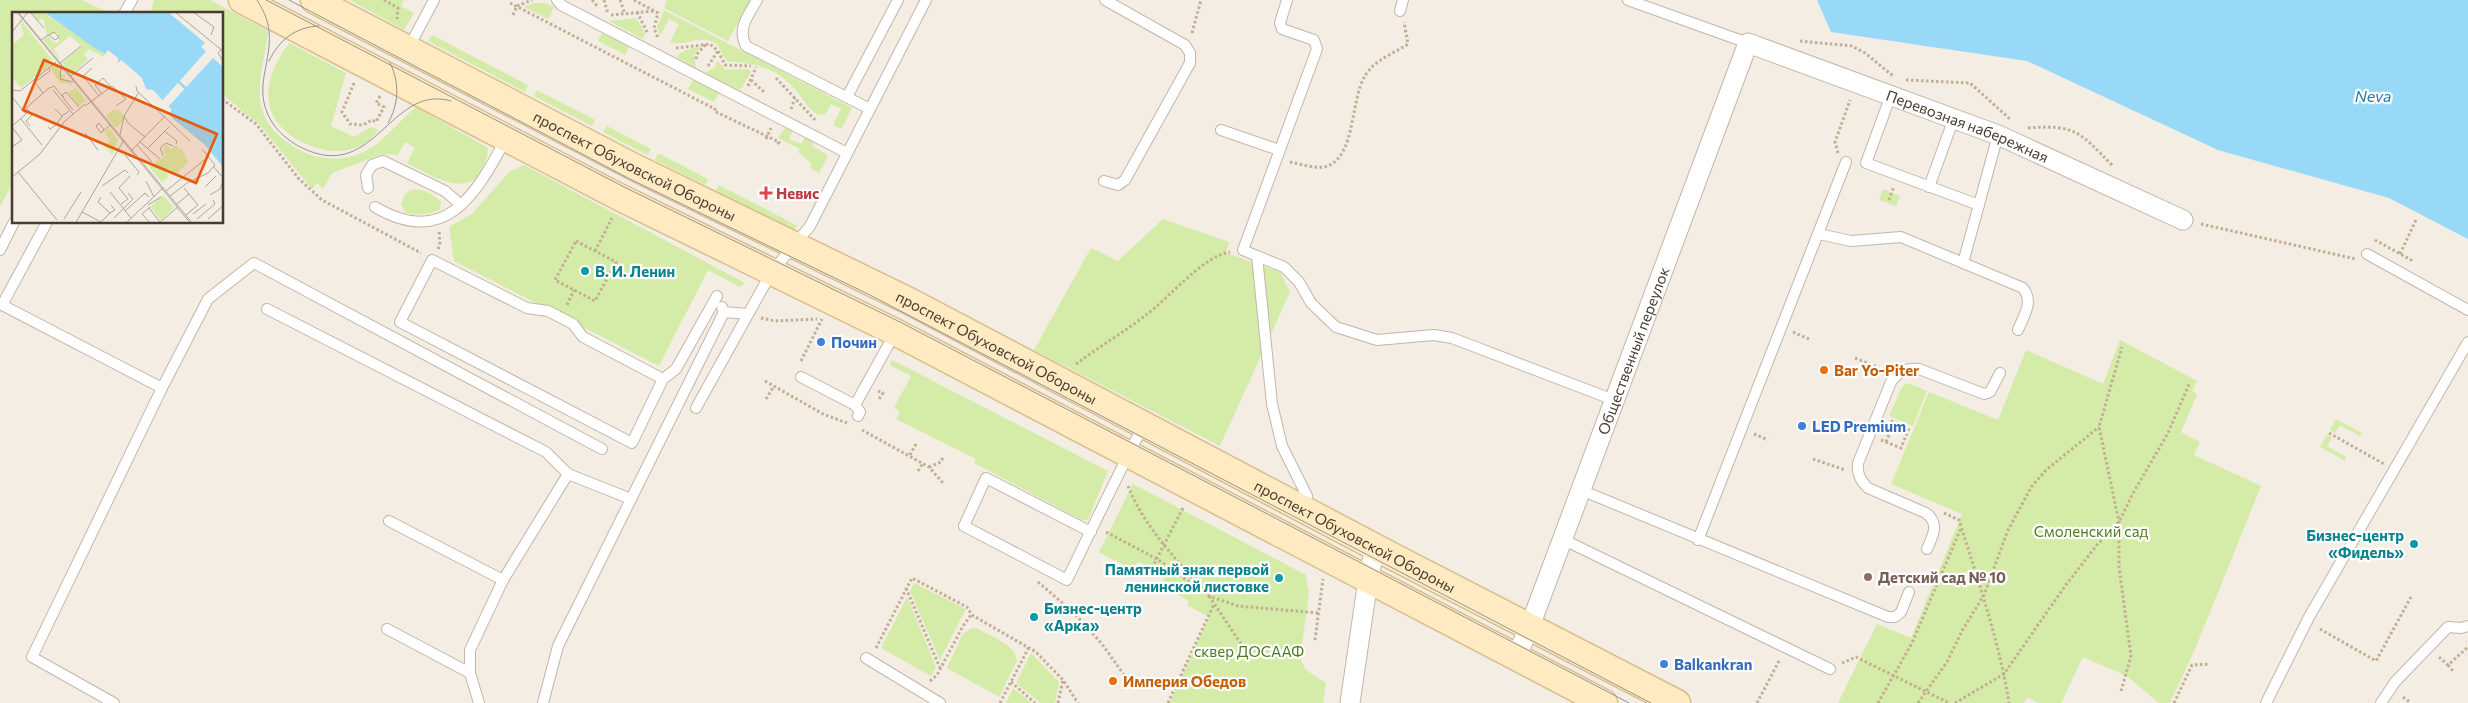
<svg xmlns="http://www.w3.org/2000/svg" width="2468" height="703" font-family="Commissioner,sans-serif">
	<rect width="100%" height="100%" fill="#f3ede3"/>
	<!-- green -->
	<g fill="#d4eca7">
		<polygon points="0,0 82,0 107,12 106,14 14,14 14,181 0,206"/>
		<path d="M154,0H210L268,31C266,53 258,77 260,99C261,117 274,133 288,143C315,162 346,165 374,146C389,135 401,119 416,107L488,148C488,155 486,161 483,167C470,201 428,174 407,163L415,148L405,142L398,155L382,154L332,173L323,189L317,183L312,189L259,124L223,95L222,14H150Z"/>
		<polygon points="350,0 404,0 401,6 414,13 404,30"/>
		<polygon points="667,0 750,0 728,41 664,8"/>
		<polygon points="534,3 545,3 554,7 548,19 524,7"/>
		<path d="M664,10L852,108L841,129L833,125L841,109L831,104L825,115L816,114C806,106 801,95 792,86C773,66 754,64 727,61C721,55 721,46 713,42C699,35 684,47 670,42L679,24L669,19L660,36L657,27Z"/>
		<polygon points="636,18 645,33 643,39 609,21"/>
		<polygon points="602,33 629,46 625,55 598,41"/>
		<polygon points="432,35 528,85 525,92 428,41"/>
		<path d="M289,43L346,73L331,126L354,137L371,127L379,130C373,136 366,144 358,147C341,154 322,151 306,144C257,121 261,81 289,43Z"/>
		<path d="M701,47L694,54L696,68L677,57C682,49 692,48 701,47Z"/>
		<polygon points="717,60 725,70 749,69 751,72 740,90 705,73 715,67"/>
		<polygon points="693,80 719,93 714,102 688,89"/>
		<polygon points="537,90 595,120 592,126 534,96"/>
		<polygon points="607,126 651,149 647,155 603,132"/>
		<polygon points="785,128 793,130 789,139 801,144 805,137 814,142 812,146 828,155 819,173 810,168 812,164 798,152 800,149 778,138"/>
		<polygon points="658,153 708,179 705,185 655,160"/>
		<polygon points="524,165 745,283 740,287 708,270 659,366 454,261 449,227 472,214 509,172"/>
		<polygon points="719,185 798,226 791,231 715,191"/>
		<path d="M413,189C423,189 436,195 441,203L440,209C432,215 414,216 405,212L401,205L405,194Z"/>
		<polygon points="1883,189 1900,196 1896,206 1879,200"/>
		<polygon points="1163,219 1229,242 1226,253 1280,272 1290,292 1220,446 1034,350 1091,248 1118,261"/>
		<polygon points="2120,340 2197,381 2192,391 2197,394 2181,432 2200,442 2194,455 2261,486 2195,649 2170,703 2159,703 2127,676 2083,657 2061,703 2038,703 2027,697 2024,703 1838,703 1877,624 1911,638 1962,514 1891,484 1929,392 1998,420 2026,350 2103,384"/>
		<polygon points="892,360 1108,471 1088,520 1082,520 974,463 976,459 896,419 900,412 894,408 911,376 890,365"/>
		<polygon points="1905,384 1911,384 1927,391 1913,426 1889,416 1901,389"/>
		<polygon points="2336,419 2362,433 2360,436 2340,425 2335,433 2330,430"/>
		<polygon points="2327,435 2332,437 2327,446 2346,457 2345,461 2320,447"/>
		<polygon points="1133,484 1306,575 1309,593 1300,659 1306,670 1326,683 1323,703 1170,703 1209,617 1187,605 1189,601 1161,586 1165,577 1138,562 1133,570 1099,552"/>
		<polygon points="914,583 966,609 940,660 910,591"/>
		<polygon points="907,597 936,667 931,676 881,648"/>
		<path d="M971,628H976C988,635 1017,645 1017,661L999,697L947,668L962,635Z"/>
		<polygon points="1031,653 1059,682 1055,703 1041,703 1016,683"/>
		<polygon points="1013,688 1031,703 1006,703"/>
	</g>
	<!-- water -->
	<polygon fill="#98d9f7" points="1817,0 2468,0 2468,239 2389,198 2218,150 2027,61 1831,32"/>
	<g fill="none" stroke-linecap="round" stroke-linejoin="round">
		<!-- lane casing -->
		<g stroke="#c3b6a7" stroke-width="12">
			<g id="lane">
				<polyline points="557,0 561,5 847,153"/>
				<path d="M757,0C748,16 737,28 746,46L870,109"/>
				<polyline points="1628,0 1748,43"/>
				<polyline points="1400,11 1403,0"/>
				<polyline points="124,14 132,0"/>
				<polyline points="408,49 434,0"/>
				<polyline points="1891,95 1866,163 1979,205"/>
				<polyline points="847,97 898,0"/>
				<polyline points="1221,130 1279,150"/>
				<polyline points="1104,181 1118,185 1125,180 1190,63 1190,53 1185,45 1105,0"/>
				<polyline points="1929,187 1954,118"/>
				<polyline points="368,188 366,175 372,165 383,161 445,191 461,205"/>
				<path d="M375,207C445,248 475,196 506,139"/>
				<polyline points="47,222 2,305 162,388"/>
				<path d="M1819,234L1851,241L1901,237L2023,288C2034,302 2024,315 2018,330"/>
				<polyline points="0,250 14,222"/>
				<polyline points="2367,254 2468,310"/>
				<polyline points="1257,256 1243,250 1317,49 1314,40 1282,29 1280,23 1287,0"/>
				<polyline points="1963,263 1998,135"/>
				<polyline points="722,307 724,312 748,314"/>
				<polyline points="267,309 546,452 568,474 631,499"/>
				<polyline points="801,377 855,405 895,333"/>
				<polyline points="663,379 583,337 573,324 548,311 527,308 432,260 400,322 632,443 663,379 676,369 717,296"/>
				<polyline points="855,405 860,412 858,416"/>
				<polyline points="696,408 771,273 810,226 926,0"/>
				<polyline points="1581,490 1888,617 1895,617 1901,612 1909,592"/>
				<polyline points="1302,507 1307,496 1282,446 1272,404 1257,256 1284,267 1299,282 1311,303 1336,327 1377,340 1434,335 1452,338 1614,400"/>
				<polyline points="389,521 503,580 568,474"/>
				<path d="M1091,532L986,478L964,526L1067,580C1092,528 1117,477 1143,426"/>
				<polyline points="1562,539 1830,669"/>
				<polyline points="1698,540 1846,162"/>
				<path d="M1927,549C1933,535 1940,524 1926,513L1868,488C1860,480 1857,474 1858,463L1891,382C1899,371 1905,368 1919,369L1984,394L1990,392L2000,373"/>
				<polyline points="387,629 470,673"/>
				<polyline points="866,658 940,703"/>
				<polyline points="114,703 32,657 162,388 208,299 254,263 602,449"/>
				<polyline points="479,703 470,673 470,650 503,580"/>
				<polyline points="543,703 558,646 724,312"/>
				<polyline points="2266,703 2309,617 2468,342"/>
				<polyline points="2381,703 2395,682 2448,627 2461,628 2468,626"/>
			</g>
		</g>
		<!-- street casing -->
		<g stroke="#c3b6a7" stroke-width="21">
			<g id="street">
				<path id="s1" d="M1516,657L1530,626L1748,43L1998,135L2183,220"/>
				<polyline points="1350,703 1368,580 1375,547"/>
			</g>
		</g>
		<!-- secondary casing -->
		<g stroke="#d8be8d" stroke-width="29">
			<g id="secondary">
				<polyline points="242,0 619,197 895,332 1604,703"/>
				<path id="s2" d="M314,0L634,167L911,302L1392,556L1677,703"/>
			</g>
		</g>
		<!-- path -->
		<g stroke="#c3ae94" stroke-width="3" stroke-dasharray="2.5 2.5" stroke-linecap="butt">
			<polyline points="384,0 398,8 397,19"/>
			<polyline points="592,0 598,7"/>
			<polyline points="604,0 608,14"/>
			<polyline points="620,0 625,14"/>
			<polyline points="634,0 658,13 654,28 658,38"/>
			<polyline points="510,3 715,109 714,111 779,142 777,145"/>
			<polyline points="637,12 648,34"/>
			<polyline points="513,15 517,6 532,0"/>
			<polyline points="611,15 655,11"/>
			<polyline points="1192,33 1201,0"/>
			<polyline points="1800,41 1852,46 1865,53 1893,76"/>
			<polyline points="676,48 710,44 718,51 725,65 751,66"/>
			<polyline points="696,59 697,54 706,44"/>
			<polyline points="708,66 718,51"/>
			<polyline points="776,78 816,121"/>
			<polyline points="751,80 765,93"/>
			<polyline points="1906,80 1970,83 2010,119"/>
			<polyline points="354,83 342,112 350,124 363,125 372,120 376,122 384,107 376,103 380,96"/>
			<polyline points="748,86 756,67"/>
			<polyline points="222,99 256,124 299,179 322,200 421,253"/>
			<polyline points="791,109 795,98"/>
			<path d="M2028,128C2077,124 2080,133 2113,166"/>
			<polyline points="766,139 771,128"/>
			<polyline points="1838,153 1835,142 1850,100"/>
			<path d="M1290,162C1301,164 1317,170 1328,166C1356,154 1350,101 1365,76C1374,60 1393,54 1408,44L1404,22"/>
			<polyline points="1889,200 1894,186"/>
			<polyline points="2201,224 2356,259"/>
			<polyline points="2375,240 2413,261"/>
			<polygon points="576,241 616,262 595,301 555,280"/>
			<polyline points="438,249 440,245 439,230"/>
			<polyline points="595,251 612,218"/>
			<polyline points="2400,254 2416,220"/>
			<polyline points="567,305 574,290"/>
			<polyline points="761,318 775,321 817,319"/>
			<polyline points="1793,332 1809,339"/>
			<polyline points="1855,358 1877,367 1882,373"/>
			<polyline points="801,361 822,319"/>
			<path d="M1076,364C1099,347 1124,332 1146,315C1169,298 1203,256 1230,252"/>
			<polyline points="765,381 823,414 847,423"/>
			<polyline points="878,391 883,393 878,401"/>
			<polyline points="766,399 774,386"/>
			<polyline points="862,430 929,467 943,483"/>
			<polyline points="2329,433 2384,464"/>
			<polyline points="1754,434 1768,440"/>
			<polyline points="1881,440 1901,448 1909,428 1889,420"/>
			<polyline points="1886,442 1894,422"/>
			<polyline points="910,455 916,444"/>
			<polyline points="1813,459 1845,470"/>
			<polyline points="929,467 941,462 943,457"/>
			<polyline points="918,471 923,463"/>
			<path d="M1128,486C1145,528 1176,559 1205,592"/>
			<path d="M1944,513L1959,520C1978,581 1999,640 2009,703"/>
			<polyline points="1106,532 1157,559 1209,596 1238,606 1318,613"/>
			<polyline points="1152,568 1184,506"/>
			<polyline points="1038,582 1073,612 1102,644 1132,686 1130,688"/>
			<polyline points="906,588 940,668"/>
			<polyline points="1209,596 1245,650"/>
			<polyline points="2320,629 2376,661 2411,597"/>
			<polyline points="1315,640 1323,579"/>
			<polyline points="876,648 912,578 967,607 972,615 1036,652 1063,680 1078,703"/>
			<polyline points="2439,657 2448,665 2468,647"/>
			<polyline points="1842,663 1856,657 1949,703"/>
			<polyline points="2448,665 2453,671"/>
			<polyline points="930,681 937,675 963,626 971,615"/>
			<polyline points="1011,682 1035,703"/>
			<polyline points="2121,691 2131,656 2119,567 2119,522 2099,427 2122,347"/>
			<polyline points="2403,697 2411,703"/>
			<polyline points="1000,703 1029,647"/>
			<polyline points="1058,703 1063,680"/>
			<polyline points="1168,703 1214,604"/>
			<polyline points="1757,703 1780,659"/>
			<polyline points="1878,703 1912,643 1961,528"/>
			<polyline points="1918,703 1947,662 1963,629 1984,595 2008,530 2032,486 2046,470 2099,427"/>
			<polyline points="1955,703 2004,674 2065,586 2097,545 2119,522 2132,495 2168,433 2190,382"/>
			<polyline points="2174,703 2192,665 2210,664"/>
		</g>
		<!-- lane -->
		<use href="#lane" stroke="#fff" stroke-width="10"/>
		<!-- street -->
		<use href="#street" stroke="#fff" stroke-width="19"/>
		<!-- secondary -->
		<use href="#secondary" stroke="#ffeac1" stroke-width="26"/>
		<!-- tram -->
		<g stroke="#949494" stroke-width="1">
			<path d="M257,0C263,10 268,19 269,31C271,49 265,66 263,84C260,118 283,143 315,153C377,172 394,84 451,101"/>
			<polyline points="266,0 624,187 900,322 1629,703"/>
			<polyline points="289,0 628,178 870,295 1651,703"/>
			<path d="M269,61C279,40 295,27 319,26"/>
			<path d="M388,123C399,104 400,83 390,63"/>
		</g>
	</g>
	<!-- markers -->
	<path fill="#e0444e" stroke="#fff" stroke-width="2" d="M763.5 185.5h5v5h5v5h-5v5h-5v-5h-5v-5h5z"/>
	<g fill="#0f9aa8" stroke="#fff" stroke-width="2">
		<circle cx="585" cy="271" r="5"/>
		<circle cx="2414" cy="544" r="5"/>
		<circle cx="1279" cy="578" r="5"/>
		<circle cx="1034" cy="617" r="5"/>
	</g>
	<g fill="#3f7fe0" stroke="#fff" stroke-width="2">
		<circle cx="821" cy="342" r="5"/>
		<circle cx="1802" cy="426" r="5"/>
		<circle cx="1664" cy="664" r="5"/>
	</g>
	<g fill="#e8710a" stroke="#fff" stroke-width="2">
		<circle cx="1824" cy="370" r="5"/>
		<circle cx="1113" cy="681" r="5"/>
	</g>
	<circle fill="#8d6e63" stroke="#fff" stroke-width="2" cx="1868" cy="577" r="5"/>
	<g text-anchor="middle" dominant-baseline="central" stroke-width="4.5" stroke-linejoin="round" paint-order="stroke">
		<!-- street labels -->
		<g font-size="15" fill="#463c32" stroke="#fff">
			<text stroke="none"><textPath href="#s1" startOffset="891">Перевозная набережная</textPath></text>
			<text stroke="none"><textPath href="#s2" startOffset="361">проспект Обуховской Обороны</textPath></text>
			<text stroke="none"><textPath href="#s2" startOffset="766">проспект Обуховской Обороны</textPath></text>
			<text stroke="none"><textPath href="#s1" startOffset="328">Общественный переулок</textPath></text>
			<text stroke="none"><textPath href="#s2" startOffset="1171">проспект Обуховской Обороны</textPath></text>
		</g>
		<!-- health labels -->
		<g font-size="15" font-weight="bold" fill="#be3a42" stroke="#fff" text-anchor="start">
			<text x="776" y="193">Невис</text>
		</g>
		<!-- culture labels -->
		<g font-size="15" font-weight="bold" fill="#0d838f" stroke="#fff" text-anchor="start">
			<text x="595" y="271">В. И. Ленин</text>
			<text x="2404" y="535" text-anchor="end">Бизнес-центр<tspan x="2404" dy="17">«Фидель»</tspan></text>
			<text x="1269" y="569" text-anchor="end">Памятный знак первой<tspan x="1269" dy="17">ленинской листовке</tspan></text>
			<text x="1044" y="608">Бизнес-центр<tspan x="1044" dy="17">«Арка»</tspan></text>
		</g>
		<!-- shop labels -->
		<g font-size="15" font-weight="bold" fill="#366cbe" stroke="#fff" text-anchor="start">
			<text x="831" y="342">Почин</text>
			<text x="1812" y="426">LED Premium</text>
			<text x="1674" y="664">Balkankran</text>
		</g>
		<!-- food labels -->
		<g font-size="15" font-weight="bold" fill="#c56008" stroke="#fff" text-anchor="start">
			<text x="1834" y="370">Bar Yo-Piter</text>
			<text x="1123" y="681">Империя Обедов</text>
		</g>
		<!-- park labels -->
		<g font-size="15" fill="#4c7d20" stroke="#fff">
			<text x="2091" y="531">Смоленский сад</text>
			<text x="1249" y="651">сквер ДОСААФ</text>
		</g>
		<!-- education labels -->
		<g font-size="15" font-weight="bold" fill="#785e54" stroke="#fff" text-anchor="start">
			<text x="1878" y="577">Детский сад № 10</text>
		</g>
		<!-- water labels -->
		<g font-size="16" font-style="italic" fill="#1f7dab" stroke="#fff">
			<text x="2373" y="95">Neva</text>
		</g>
	</g>
	<!-- overview -->
	<g transform="translate(12 12)">
		<rect width="211" height="211" fill="#f3ede3"/>
		<path d="M18,0H30L93,42L91,45L77,37L72,42L76,47L59,63L50,51L70,34L58,24L42,37L49,50L31,28L36,24L41,30L47,31L46,21L35,23L31,6L26,9ZM7,6L42,50L38,47L39,52L9,76L0,65V33L12,23ZM44,51L48,61L54,64L51,67L58,68L60,75L56,71H48L38,56ZM64,76L76,91L73,89L67,94L56,80ZM101,98H107L113,106L104,116L94,104ZM97,116L106,128L100,143L92,134L98,128L92,120ZM154,132L159,137L164,133L168,138L170,136L176,150L163,163L158,157L153,158L156,165L150,170L137,155L154,143L150,139ZM151,183L162,196L149,208L138,195Z" fill="#d4eca7"/>
		<path d="M32,0H156L193,31L189,35L211,55V155L194,134L159,105V97L141,78L134,77L130,66L114,52L109,48L106,51V46L96,38L93,42L81,35Z" fill="#98d9f7"/>
		<path d="M196,37L203,44L155,96L149,90Z" fill="#f3ede3"/>
		<path fill="none" stroke="#98d9f7" stroke-width="2.5" d="M90,0L161,64L212,114"/>
		<path fill="none" stroke="#aea69c" stroke-width="1" d="M5,0L179,212M6,0L181,212M18,0L32,16M163,0L212,40M181,0L202,15L199,23M0,20L16,0M29,28L36,23H37L39,22L40,21L42,20L47,25L43,28L37,23M210,37L206,41L212,51M48,51L69,34M49,55L48,67L61,70M80,56L71,64L87,84M59,64L81,46M124,74L125,79L178,129M0,78L8,79L44,50M41,78L61,102M31,81L23,70L38,59L37,56M90,82L83,73L91,66L99,75M0,85L14,102L0,114M52,85L50,83L54,80L67,95M73,94L100,74L114,87L104,94M43,97L50,104L57,99M112,104L127,80M9,107L30,133M18,114L14,109L20,103L14,96L37,76L42,74L61,98M0,115L10,128L0,135M36,115L38,117L44,113L50,104M92,118L87,111L84,114L89,121L92,118L97,114L99,113M152,119L165,129L164,132M73,121L86,138M108,123L112,104L116,111L133,125M128,130L148,147M125,133L140,150M135,137L157,115M119,139L153,104M113,143L127,160L125,163M151,144L148,136L154,131L161,134M201,154L212,167M6,160L45,208M0,165L28,142L52,110L73,92M134,169L142,185M90,174L113,158L116,161M193,175L204,164M172,176L186,193L174,203M154,179L196,145M98,180L119,206M198,183L208,177L210,172M158,184L175,171L196,161L203,153L190,137M89,185L86,190L98,201L103,198L99,193M109,192L116,187L107,176L118,164M165,192L177,182M136,193L149,185M138,195L130,202L139,212M137,196L148,210M113,199L133,181L137,185M70,200L89,210L98,201M181,202L194,192M102,206L121,187L116,181M52,207L69,180M185,207L203,192L201,188M196,207L212,193M63,212L112,128M113,212L151,176M146,212L167,194"/>
		<path fill="#e8590c" fill-opacity="0.15" stroke="#e8590c" stroke-width="2.5" d="M32,48L205,122L184,171L11,98Z"/>
		<rect width="211" height="211" fill="none" stroke="#463c32" stroke-width="2.5"/>
	</g>
</svg>
